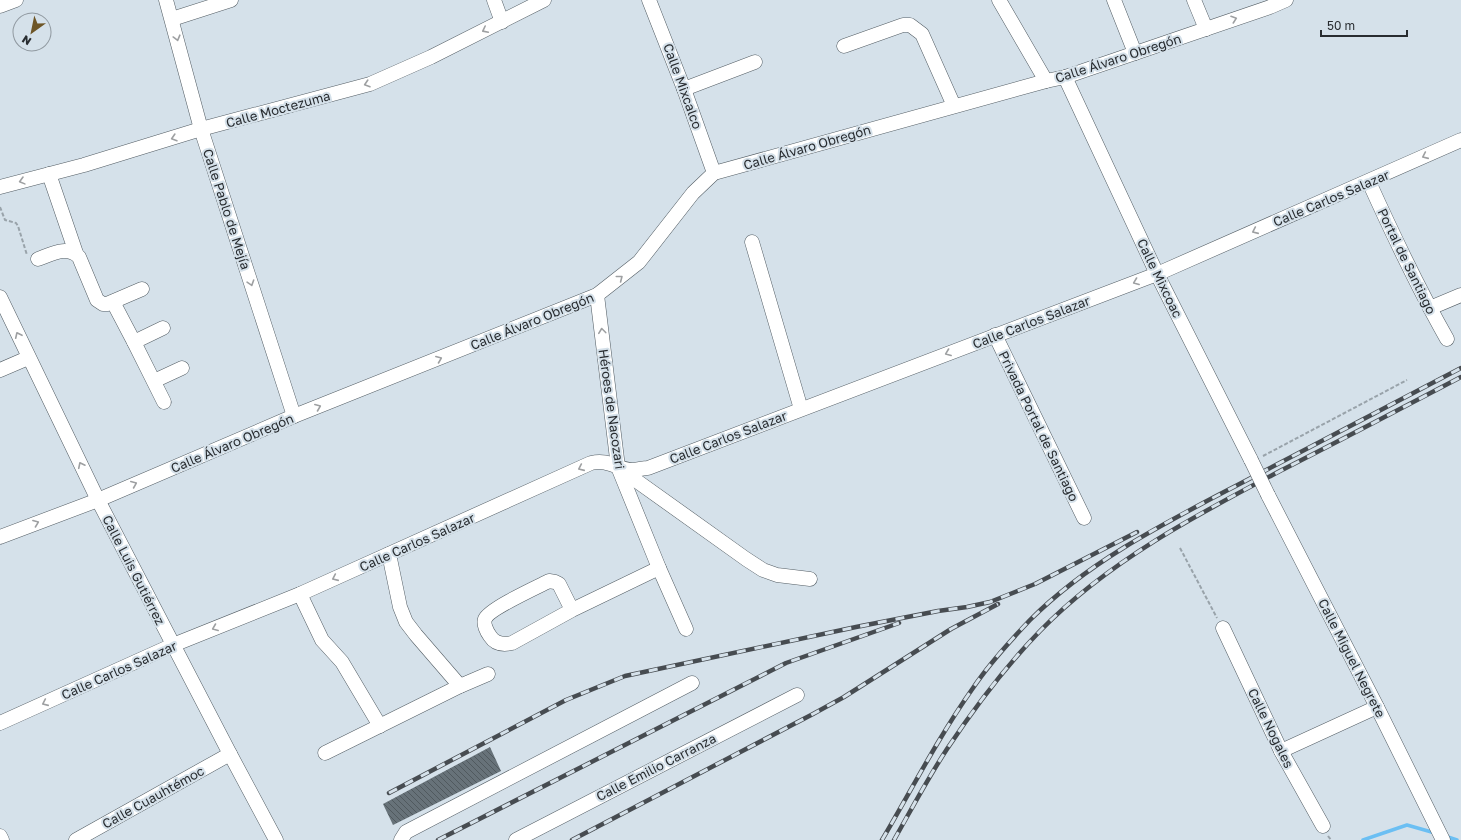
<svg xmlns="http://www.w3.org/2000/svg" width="1461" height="840" font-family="'Golos Text',sans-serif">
	<defs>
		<pattern id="building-back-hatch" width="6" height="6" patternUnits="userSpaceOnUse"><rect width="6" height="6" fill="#677279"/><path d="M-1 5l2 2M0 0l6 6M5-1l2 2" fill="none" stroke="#50595e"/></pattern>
	</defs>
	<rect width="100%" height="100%" fill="#d5e1ea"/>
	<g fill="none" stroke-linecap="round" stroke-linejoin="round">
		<!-- stream -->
		<g stroke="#6bbff3" stroke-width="3.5">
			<polyline points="1445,836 1457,840"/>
			<polyline points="1363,840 1407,825 1435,833"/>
		</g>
	</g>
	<!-- building -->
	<polygon fill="url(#building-back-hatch)" points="490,747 501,771 393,825 383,804"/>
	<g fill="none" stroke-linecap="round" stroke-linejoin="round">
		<!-- minor casing -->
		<g stroke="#535d64" stroke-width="15">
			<g id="minor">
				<polyline points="166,0 201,129 294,416"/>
				<polyline points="494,0 502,22"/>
				<polyline points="649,0 684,89 714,173"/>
				<polyline points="999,0 1046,81"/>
				<polyline points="1114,0 1135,53"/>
				<polyline points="1194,0 1206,29"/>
				<polyline points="0,6 16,0"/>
				<polyline points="172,19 231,0"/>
				<polyline points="844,46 903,25 910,25 922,34 954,106"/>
				<polyline points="1065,77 1157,274 1251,460"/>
				<polyline points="684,89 755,62"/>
				<polyline points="49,174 76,253"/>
				<path d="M1369,182C1393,235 1418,288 1447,339"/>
				<polyline points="0,187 84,165 201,129 370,84 431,57 544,0"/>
				<polyline points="752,242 801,409"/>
				<path d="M38,259C52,254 67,245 79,257L97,300L103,304H107L142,289"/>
				<polyline points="597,295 618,467 659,568 686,629"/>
				<polyline points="0,297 98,500 230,754 276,840"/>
				<polyline points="113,302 134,342 164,402"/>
				<polyline points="1430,308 1461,295"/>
				<polyline points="995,335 1084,518"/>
				<polyline points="134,342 163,328"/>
				<polyline points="0,370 28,358"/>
				<polyline points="154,381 182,368"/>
				<polyline points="620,469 746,559 763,570 777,575 810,579"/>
				<polyline points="1268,495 1377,707 1443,840"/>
				<polyline points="0,537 98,500 294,416 597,295 639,262 693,193 714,173 1046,81 1065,77 1270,7 1286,0"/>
				<polyline points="389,554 400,607 406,622 416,635 460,686"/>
				<polyline points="300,594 322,640 342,662 380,726"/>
				<path d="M572,610L559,584L555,582L549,581C537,587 489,609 485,619C483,624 487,632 490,636C495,644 503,645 512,643L572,610L659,568"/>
				<polyline points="1223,628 1281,751 1323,826"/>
				<path d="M0,723L173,645L300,594L591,463C610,459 615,469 632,470C637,470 643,468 648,468L1157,274L1461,140"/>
				<polyline points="1281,751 1377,707"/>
				<polyline points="325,753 460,686 488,674"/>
				<polyline points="0,836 2,840"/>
				<polyline points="76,840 230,754"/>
				<polyline points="401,840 406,832 692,683"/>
				<polyline points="516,840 797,695"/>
			</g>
		</g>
		<!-- path -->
		<g stroke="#99a3aa" stroke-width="2" stroke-dasharray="4 2" stroke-linecap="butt">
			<polyline points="0,207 5,220 16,223 18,226 27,255"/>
			<polyline points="1263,456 1407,380"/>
			<polyline points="1180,548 1217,618"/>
			<polyline points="1328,836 1331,840"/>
		</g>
		<!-- minor -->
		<use href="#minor" stroke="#fff" stroke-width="14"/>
		<!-- rail casing -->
		<g stroke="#474c51" stroke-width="4.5">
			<g id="rail">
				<polyline points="389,793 566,700 625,676 856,627 938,611 967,607 990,602 1035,584 1137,532"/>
				<polyline points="438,840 786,663 899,623"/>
				<polyline points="572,840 813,714 844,697 951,629 998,604"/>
				<path d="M882,840C912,789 939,736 973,688C989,664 1010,641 1030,620C1092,558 1173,519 1249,479C1320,442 1390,405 1461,368"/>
				<path d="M894,840C911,810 928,778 947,749C975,707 1005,667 1040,631C1108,561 1198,514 1284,469C1343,439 1402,408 1461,377"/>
			</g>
		</g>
		<!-- rail -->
		<use href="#rail" stroke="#d5e1ea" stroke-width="3" stroke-dasharray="9" stroke-linecap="butt"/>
		<!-- minor-bridge casing -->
		<g stroke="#535d64" stroke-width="15" stroke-linecap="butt">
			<polyline id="minor-bridge" points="1251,460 1268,495"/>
		</g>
		<!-- minor-bridge -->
		<use href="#minor-bridge" stroke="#fff" stroke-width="14"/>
	</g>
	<!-- one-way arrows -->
	<defs><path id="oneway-chevron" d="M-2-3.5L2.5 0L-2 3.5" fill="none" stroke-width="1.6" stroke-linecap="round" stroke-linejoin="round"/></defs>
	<g stroke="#9ea0a2">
		<use href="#oneway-chevron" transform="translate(1234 19) rotate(-19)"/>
		<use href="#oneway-chevron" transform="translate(485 30) rotate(153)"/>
		<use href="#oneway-chevron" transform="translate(177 38) rotate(75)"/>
		<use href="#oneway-chevron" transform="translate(367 84) rotate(162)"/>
		<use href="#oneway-chevron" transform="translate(174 138) rotate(163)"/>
		<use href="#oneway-chevron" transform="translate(1425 156) rotate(156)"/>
		<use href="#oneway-chevron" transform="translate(22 181) rotate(165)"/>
		<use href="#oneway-chevron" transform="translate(1255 231) rotate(156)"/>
		<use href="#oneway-chevron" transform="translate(620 278) rotate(-38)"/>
		<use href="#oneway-chevron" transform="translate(1136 282) rotate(159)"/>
		<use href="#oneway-chevron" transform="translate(251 283) rotate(72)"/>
		<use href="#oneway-chevron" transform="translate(602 331) rotate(-97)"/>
		<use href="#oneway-chevron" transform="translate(18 335) rotate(-115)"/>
		<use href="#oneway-chevron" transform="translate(948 353) rotate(159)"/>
		<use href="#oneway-chevron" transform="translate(439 359) rotate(-22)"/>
		<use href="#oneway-chevron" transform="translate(318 407) rotate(-22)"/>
		<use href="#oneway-chevron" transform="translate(81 465) rotate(-116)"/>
		<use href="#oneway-chevron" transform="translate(581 468) rotate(156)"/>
		<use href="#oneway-chevron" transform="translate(134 484) rotate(-23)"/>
		<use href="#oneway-chevron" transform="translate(36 523) rotate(-21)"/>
		<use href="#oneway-chevron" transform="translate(335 578) rotate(156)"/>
		<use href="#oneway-chevron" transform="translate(215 628) rotate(158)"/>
		<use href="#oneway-chevron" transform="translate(45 703) rotate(156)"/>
	</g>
	<g text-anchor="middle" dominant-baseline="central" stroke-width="4" stroke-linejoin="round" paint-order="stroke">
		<!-- street labels -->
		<g font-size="13" fill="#282c30" stroke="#d5e1ea">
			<text transform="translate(1118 58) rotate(-18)">Calle Álvaro Obregón</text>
			<text transform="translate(683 86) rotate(70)">Calle Mixcalco</text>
			<text transform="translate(278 109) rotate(-15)">Calle Moctezuma</text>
			<text transform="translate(807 147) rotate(-16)">Calle Álvaro Obregón</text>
			<text transform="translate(1331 198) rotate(-23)">Calle Carlos Salazar</text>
			<text transform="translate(227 209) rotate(72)">Calle Pablo de Mejía</text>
			<text transform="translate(1407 261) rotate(64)">Portal de Santiago</text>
			<text transform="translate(1160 278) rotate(64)">Calle Mixcoac</text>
			<text transform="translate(532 321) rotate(-22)">Calle Álvaro Obregón</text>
			<text transform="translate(1031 322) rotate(-21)">Calle Carlos Salazar</text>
			<text transform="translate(612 409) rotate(82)">Héroes de Nacozari</text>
			<text transform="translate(1039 426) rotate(64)">Privada Portal de Santiago</text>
			<text transform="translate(728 437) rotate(-21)">Calle Carlos Salazar</text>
			<text transform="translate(232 443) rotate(-23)">Calle Álvaro Obregón</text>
			<text transform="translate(417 542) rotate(-24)">Calle Carlos Salazar</text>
			<text transform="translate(134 570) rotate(63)">Calle Luis Gutiérrez</text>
			<text transform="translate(1352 658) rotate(63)">Calle Miguel Negrete</text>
			<text transform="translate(119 670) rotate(-24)">Calle Carlos Salazar</text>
			<text transform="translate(1271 728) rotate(64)">Calle Nogales</text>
			<text transform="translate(656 767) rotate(-27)">Calle Emilio Carranza</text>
			<text transform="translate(153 797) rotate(-29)">Calle Cuauhtémoc</text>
		</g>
	</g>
	<!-- north arrow -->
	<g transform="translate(32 32) rotate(213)"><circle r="19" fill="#d5e1ea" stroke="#9099a0"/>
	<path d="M0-3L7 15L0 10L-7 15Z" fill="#6e5627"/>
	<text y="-6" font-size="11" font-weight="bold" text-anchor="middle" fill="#282c30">N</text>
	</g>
	<!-- scale -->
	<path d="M1321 30v6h86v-6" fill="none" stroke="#282c30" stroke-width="2"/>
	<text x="1327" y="30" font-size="12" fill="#282c30" stroke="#d5e1ea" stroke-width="3" paint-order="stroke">50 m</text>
</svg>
